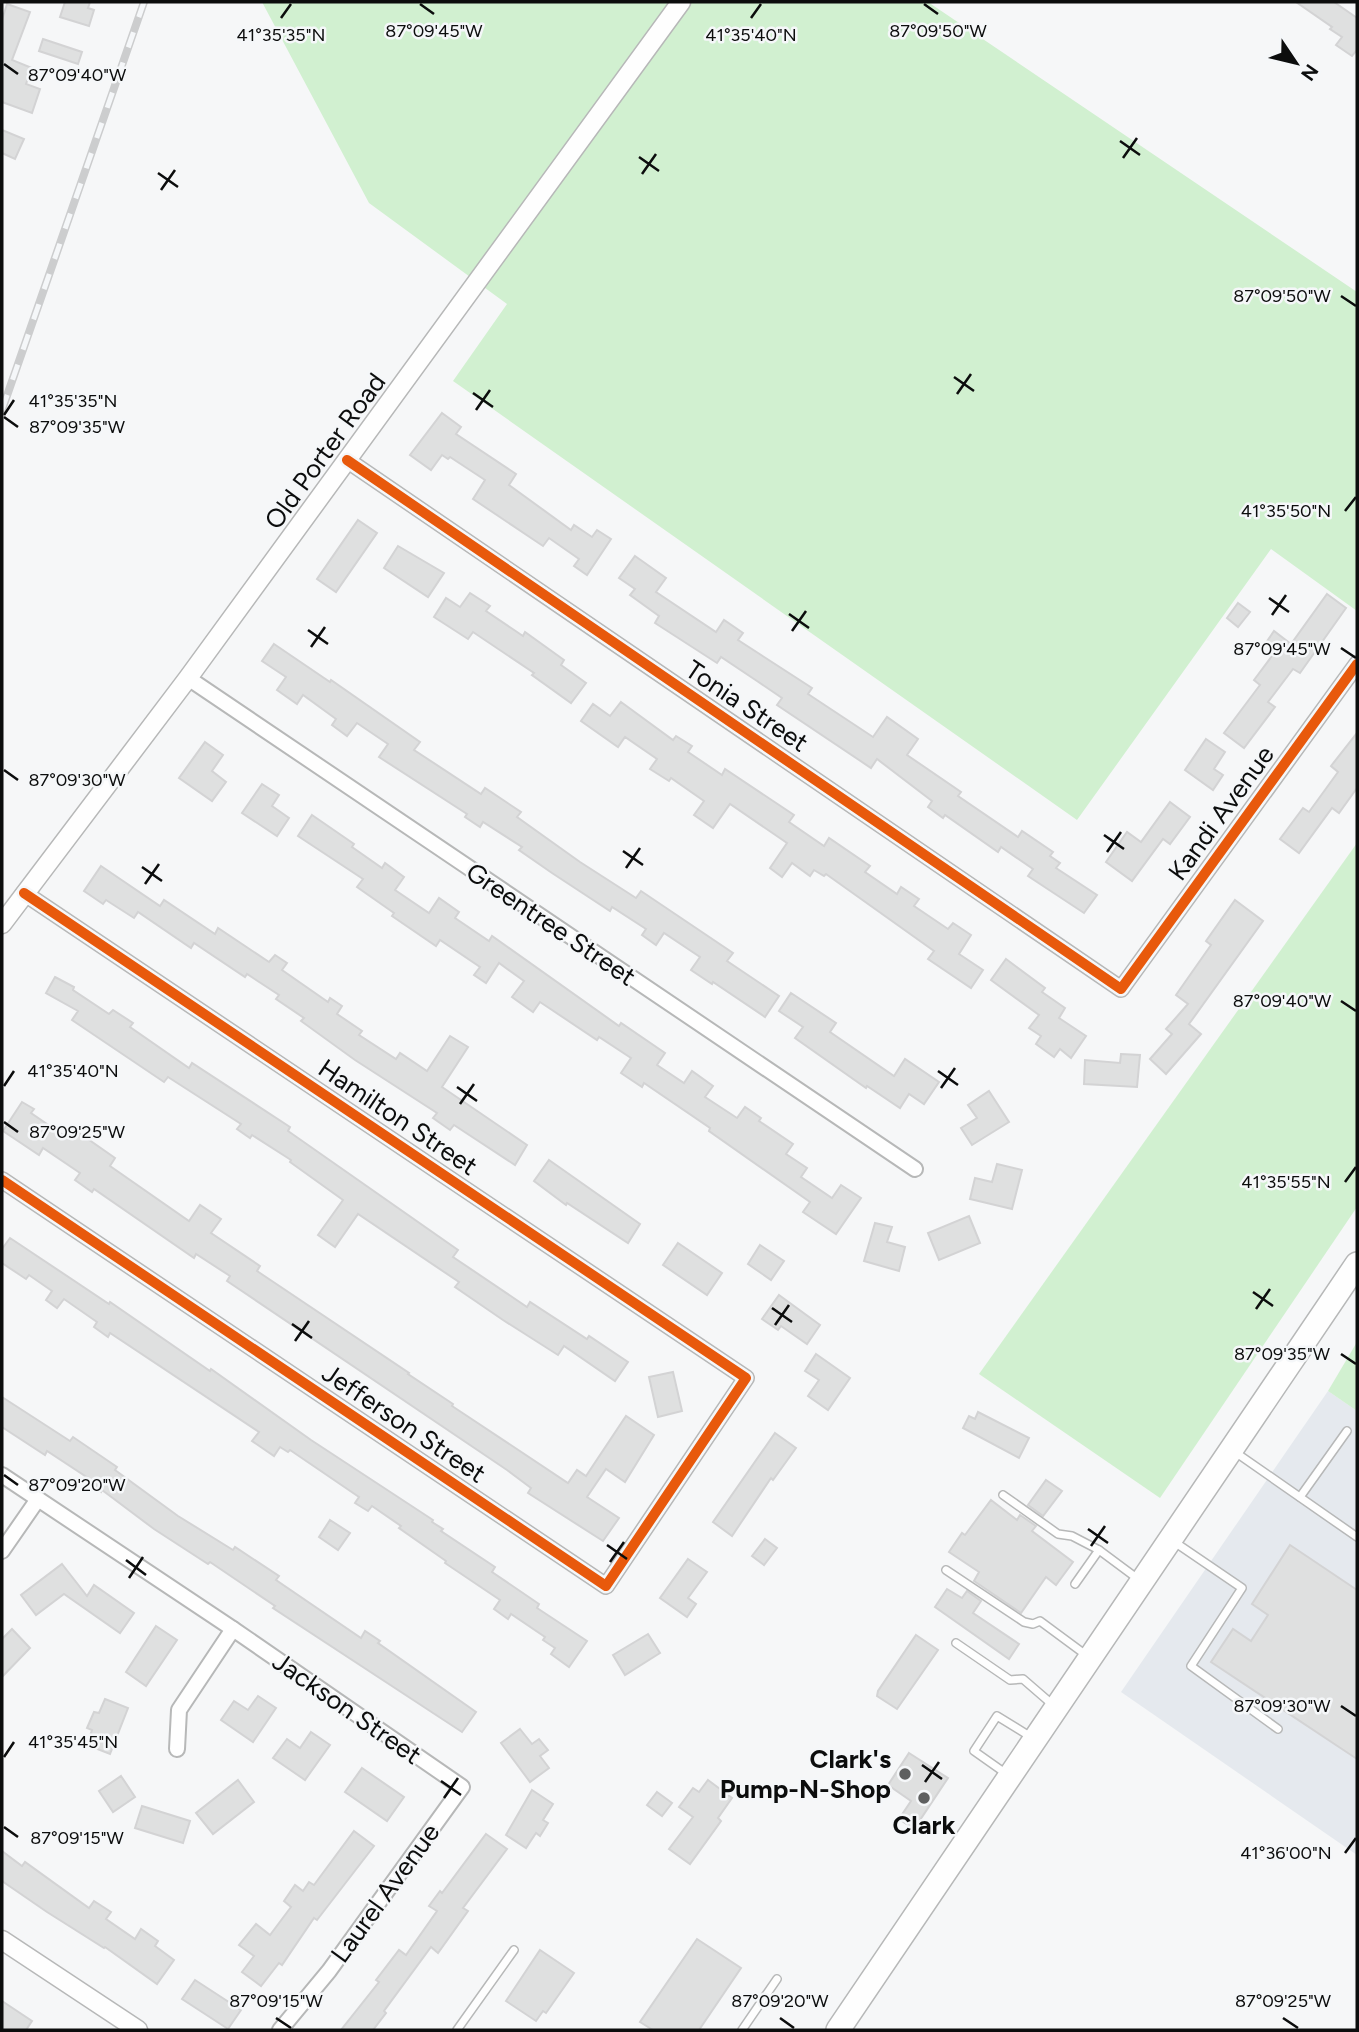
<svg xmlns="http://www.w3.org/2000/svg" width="1359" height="2032" font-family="Figtree,sans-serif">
	<rect width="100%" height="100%" fill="#f6f7f8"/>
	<!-- built -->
	<polygon fill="#e5e9ee" points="1328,1391 1357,1411 1357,1855 1121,1692"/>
	<!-- green -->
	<g fill="#d1f0d0">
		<polygon points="262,2 928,2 1357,292 1357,611 1271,549 1077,820 453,381 507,304 369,203"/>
		<polygon points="1357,843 1357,1207 1160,1498 979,1374"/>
		<polygon points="1357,1342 1357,1411 1328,1391"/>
	</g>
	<!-- building -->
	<g fill="#dfe0e0" stroke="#d3d3d4" stroke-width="2">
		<polygon points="65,2 90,2 88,8 94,10 89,26 60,17"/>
		<polygon points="1296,2 1334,2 1357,18 1357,50 1352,56 1336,45 1342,37 1330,29 1332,27"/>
		<polygon points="7,4 30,12 12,60 32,68 26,84 40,89 32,113 2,102 2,20"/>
		<polygon points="43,39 82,52 78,64 39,51"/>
		<polygon points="2,130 24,139 15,159 2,153"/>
		<polygon points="442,413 461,427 456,434 516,474 509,485 571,530 574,525 592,537 597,530 611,539 587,575 574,566 579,559 549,538 543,546 473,499 485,480 450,457 448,459 442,455 431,470 410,455"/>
		<polygon points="358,520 377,533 336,592 317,579"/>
		<polygon points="398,546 444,573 428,597 384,568"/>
		<polygon points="635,556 666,578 656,592 716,632 724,620 743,633 738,640 812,688 808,694 873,737 887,717 918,739 907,755 961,792 958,796 1018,837 1022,831 1053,852 1050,856 1060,863 1056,868 1097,895 1084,913 1028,876 1033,869 1001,847 998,852 945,815 943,818 928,807 932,801 877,759 871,768 777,705 782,698 757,681 721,657 717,663 655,623 659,616 630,595 635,589 619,578"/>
		<polygon points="470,593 490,606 486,611 523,636 525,632 564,660 561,665 586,683 571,703 532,675 534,673 473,632 468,639 434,617 446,598 460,607"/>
		<polygon points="1327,594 1346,608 1300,673 1293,669 1268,702 1275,707 1244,748 1224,733 1260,685 1254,680 1275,652 1265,644 1274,631 1291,644"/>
		<polygon points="1238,603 1250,612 1238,627 1227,618"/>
		<polygon points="274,644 330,682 331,680 420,742 414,750 481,794 485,788 521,812 517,817 580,862 636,898 641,891 733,953 727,961 779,996 765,1017 713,982 712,984 691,970 700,957 664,933 656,945 642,935 646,929 612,907 610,911 552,873 519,850 522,847 483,822 480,827 465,817 467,814 379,757 388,744 357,723 347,736 332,725 336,719 303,695 297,704 277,690 286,677 262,661"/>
		<polygon points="621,702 673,740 676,736 692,746 688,752 722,775 725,769 794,815 789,822 824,846 829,838 870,866 865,872 897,894 901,887 919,899 914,906 948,929 953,923 971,935 959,954 983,970 971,988 928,959 934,951 826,874 824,876 814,870 810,876 792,863 782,877 770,868 787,843 730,804 713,828 694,815 704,801 671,778 669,781 650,769 657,759 625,737 618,747 581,721 593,704 610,716"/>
		<polygon points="1357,733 1357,788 1339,813 1332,808 1299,853 1280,839 1303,808 1309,812 1338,772 1331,766"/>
		<polygon points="1206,739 1225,752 1214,769 1223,775 1213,790 1185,770"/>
		<polygon points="205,742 223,755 212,771 226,782 212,801 179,778"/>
		<polygon points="262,784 279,795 272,806 289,818 277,836 242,813"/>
		<polygon points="1170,802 1190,817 1170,844 1163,839 1132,881 1106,862 1127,832 1141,842"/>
		<polygon points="312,815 354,844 352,847 382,868 385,863 404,877 395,890 429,913 439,898 459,912 455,918 489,941 492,936 619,1026 621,1023 665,1053 657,1065 684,1083 692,1071 713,1086 705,1097 737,1118 745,1107 761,1118 759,1121 793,1144 786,1154 807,1168 801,1177 832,1198 841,1185 861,1198 836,1234 803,1212 810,1202 709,1131 710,1128 644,1083 642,1087 621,1073 631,1058 599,1037 597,1040 540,1002 533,1012 512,997 524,981 499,963 486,983 474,975 480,967 440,940 436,946 392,916 394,913 357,887 363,879 298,836"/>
		<polygon points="101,866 160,906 164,900 215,934 218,928 269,962 275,955 287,963 282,970 328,1002 330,998 342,1006 337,1014 362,1031 359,1035 396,1059 400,1053 427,1071 450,1036 468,1047 442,1087 527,1145 515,1165 454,1125 450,1130 433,1118 437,1113 355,1060 301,1021 304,1018 276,999 279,995 247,974 245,977 194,943 191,948 138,912 134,918 106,900 103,904 84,891"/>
		<polygon points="1235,900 1263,921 1189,1024 1201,1034 1166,1074 1150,1059 1172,1034 1166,1029 1188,1004 1176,995 1211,945 1206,941"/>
		<polygon points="1006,959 1045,988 1042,992 1065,1008 1059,1018 1086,1036 1071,1058 1060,1049 1054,1057 1036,1044 1041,1036 1029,1028 1039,1015 991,980"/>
		<polygon points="55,977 74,987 73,990 109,1014 113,1010 133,1023 130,1027 189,1068 192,1063 290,1127 288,1131 458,1250 453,1257 527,1307 530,1302 587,1339 589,1336 628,1362 615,1381 564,1346 558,1355 503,1320 455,1287 459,1282 358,1214 335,1247 318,1235 343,1200 290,1162 291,1160 252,1135 250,1138 237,1129 241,1124 168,1077 164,1082 72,1020 78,1011 46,993"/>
		<polygon points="791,993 836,1023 830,1032 894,1076 905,1059 939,1082 924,1104 909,1094 900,1108 867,1086 866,1088 795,1038 803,1027 779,1011"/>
		<polygon points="1121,1054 1140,1055 1137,1087 1084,1084 1085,1060 1120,1063"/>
		<polygon points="989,1091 1009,1122 972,1145 961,1128 977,1118 968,1105"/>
		<polygon points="22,1102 34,1109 31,1113 66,1137 72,1128 115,1158 110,1166 189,1221 200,1205 221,1219 211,1233 260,1266 257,1271 409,1373 408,1374 453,1404 452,1406 568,1483 577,1470 586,1476 626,1416 654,1435 625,1482 606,1469 587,1497 619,1518 603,1541 528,1493 531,1488 507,1470 227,1281 230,1276 196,1254 194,1258 94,1189 92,1192 75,1180 80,1173 43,1148 39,1155 3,1131"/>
		<polygon points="549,1160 640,1224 628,1243 567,1203 566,1205 534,1181"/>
		<polygon points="997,1164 1022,1170 1012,1209 970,1199 975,1178 992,1182"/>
		<polygon points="969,1216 980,1243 939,1260 928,1233"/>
		<polygon points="875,1223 892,1227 887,1242 905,1247 899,1271 864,1261"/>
		<polygon points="10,1238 109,1304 110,1302 210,1371 211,1369 311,1440 433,1520 432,1522 443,1529 441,1531 495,1567 492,1572 539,1604 537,1608 587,1641 569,1667 551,1654 555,1648 543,1640 545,1637 511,1614 508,1619 494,1609 500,1600 445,1563 446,1561 399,1528 401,1526 372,1506 368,1511 355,1503 359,1497 290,1450 288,1452 280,1447 274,1456 252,1441 259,1432 110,1333 108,1337 94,1327 97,1322 64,1299 57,1308 46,1300 52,1291 29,1275 26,1279 2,1263 2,1249"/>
		<polygon points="678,1243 722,1273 707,1295 663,1265"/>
		<polygon points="760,1245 784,1261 771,1280 748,1264"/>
		<polygon points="779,1295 820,1325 807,1344 781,1326 778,1330 762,1319"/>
		<polygon points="816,1354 850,1378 828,1410 808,1396 819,1380 805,1371"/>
		<polygon points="673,1372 682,1411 658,1417 649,1377"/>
		<polygon points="2,1397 70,1441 73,1437 117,1467 115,1470 178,1516 233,1550 235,1547 279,1576 276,1580 361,1638 365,1631 380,1641 378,1643 476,1712 462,1732 273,1608 275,1606 210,1562 208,1564 154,1529 102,1490 101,1492 85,1481 88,1478 47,1451 45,1455 2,1427"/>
		<polygon points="978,1412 1029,1438 1019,1458 963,1428 969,1416 975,1419"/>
		<polygon points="775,1433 796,1448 773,1480 771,1478 732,1536 713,1522"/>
		<polygon points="1046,1480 1062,1491 1043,1516 1028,1505"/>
		<polygon points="991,1500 1017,1520 1020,1515 1036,1526 1032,1531 1073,1562 1056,1585 1046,1577 1021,1613 974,1581 979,1572 949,1552 962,1533 965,1535"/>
		<polygon points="330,1520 350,1533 338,1550 319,1537"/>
		<polygon points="765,1539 777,1548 764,1565 752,1556"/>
		<polygon points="1290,1545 1357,1590 1357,1759 1211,1662 1233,1629 1251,1641 1268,1615 1252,1604"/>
		<polygon points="688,1559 707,1572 688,1598 696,1604 687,1617 660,1598"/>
		<polygon points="62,1564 87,1596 94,1585 134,1613 120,1633 64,1594 36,1615 21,1595"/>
		<polygon points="947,1589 962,1598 967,1591 981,1601 973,1613 1019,1644 1009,1659 935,1607"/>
		<polygon points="156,1626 177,1640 146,1686 126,1672"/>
		<polygon points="12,1629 30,1648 2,1677 2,1639"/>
		<polygon points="648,1634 660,1653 625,1675 613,1655"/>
		<polygon points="916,1635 938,1650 897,1709 877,1696 878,1691"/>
		<polygon points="258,1696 276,1708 253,1742 221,1720 234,1701 248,1710"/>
		<polygon points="105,1699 128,1708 110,1754 87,1745 92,1730 87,1728 94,1712 99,1713"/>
		<polygon points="520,1729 532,1744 539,1739 548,1750 540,1756 549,1768 530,1782 501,1743"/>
		<polygon points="311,1732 330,1745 305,1780 273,1758 287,1739 300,1748"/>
		<polygon points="909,1753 948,1778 914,1829 899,1819 911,1801 888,1785"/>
		<polygon points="362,1768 404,1797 387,1821 345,1792"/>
		<polygon points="121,1776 135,1797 113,1812 99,1791"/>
		<polygon points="238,1780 254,1802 213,1834 196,1813"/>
		<polygon points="708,1780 732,1798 718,1818 721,1821 690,1864 669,1849 693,1817 679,1807 693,1788 699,1792"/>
		<polygon points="532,1790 553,1804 543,1820 548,1823 540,1836 536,1833 526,1848 506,1835"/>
		<polygon points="657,1792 672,1803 662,1816 647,1805"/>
		<polygon points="142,1806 190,1821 183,1843 135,1828"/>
		<polygon points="354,1831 374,1846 317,1920 314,1918 282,1965 279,1963 261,1986 242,1972 254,1956 239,1945 256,1924 270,1935 291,1907 284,1901 295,1885 303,1891 309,1882 314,1885"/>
		<polygon points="486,1834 507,1849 463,1908 468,1911 438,1953 431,1947 384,2011 386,2013 373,2030 341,2030 379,1982 376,1980 399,1950 406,1955 437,1911 429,1906 440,1891 442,1893"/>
		<polygon points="2,1851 22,1866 25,1862 89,1908 94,1901 111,1912 106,1919 135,1939 141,1929 158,1941 155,1946 174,1960 157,1984 105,1947 104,1948 47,1912 2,1881"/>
		<polygon points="697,1939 741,1968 699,2030 653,2030 640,2022"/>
		<polygon points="540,1950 574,1973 546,2013 543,2011 536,2021 506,2001"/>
		<polygon points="195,1980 241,2010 228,2029 182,1999"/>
		<polygon points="2,2001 32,2021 26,2030 2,2030"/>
	</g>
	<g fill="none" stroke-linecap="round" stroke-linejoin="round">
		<!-- service casing -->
		<g stroke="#b7b8b8" stroke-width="10">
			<g id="service">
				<polyline points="1235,1452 1357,1537"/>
				<polyline points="1003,1495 1058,1534 1072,1536 1099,1550"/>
				<polyline points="1300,1497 1347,1431"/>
				<polyline points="1173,1541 1242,1588 1191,1666 1278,1729"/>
				<polyline points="946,1570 1024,1622 1033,1624 1040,1621 1086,1655"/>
				<polyline points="1075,1584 1099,1550 1138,1579"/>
				<polyline points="956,1643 1010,1680 1023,1679 1053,1705"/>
				<polyline points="1008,1775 974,1751 997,1716 1031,1737"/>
				<polyline points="457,2030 514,1950"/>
				<polyline points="742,2030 777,1979"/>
			</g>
		</g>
		<!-- minor casing -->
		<g stroke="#b7b8b8" stroke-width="18">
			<g id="minor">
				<polyline points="347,460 1121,989 1357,664"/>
				<polyline points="188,678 915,1169"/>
				<polyline points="2,1180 606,1586 746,1378 24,893"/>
				<polyline points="2,1475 233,1629 462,1787 329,1971 280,2030"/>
				<polyline points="2,1551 38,1499"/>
				<polyline points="177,1749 179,1710 233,1629"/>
			</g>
		</g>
		<!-- tertiary casing -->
		<g stroke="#b7b8b8" stroke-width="21">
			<g id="tertiary">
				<polyline points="2,924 188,678 681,2"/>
				<polyline points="2,1940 138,2030"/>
			</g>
		</g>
		<!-- primary casing -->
		<g stroke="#b7b8b8" stroke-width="26">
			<polyline id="primary" points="838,2030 1357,1264"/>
		</g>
		<!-- service -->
		<use href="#service" stroke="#fefefe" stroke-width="7"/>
		<!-- minor -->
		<use href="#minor" stroke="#fefefe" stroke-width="14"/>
		<!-- tertiary -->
		<use href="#tertiary" stroke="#fefefe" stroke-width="18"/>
		<!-- primary -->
		<use href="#primary" stroke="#fefefe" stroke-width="23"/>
		<!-- rail casing -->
		<g stroke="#cccdce" stroke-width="8">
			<polyline id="rail" points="2,410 144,2"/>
		</g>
		<!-- rail -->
		<use href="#rail" stroke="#f5f7f9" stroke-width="5" stroke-dasharray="16" stroke-linecap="butt"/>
		<!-- cycleway casing -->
		<g stroke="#f5f7f9" stroke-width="15">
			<g id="cycleway">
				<polyline points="347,460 1121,989 1357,664"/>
				<polyline points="2,1180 606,1586 746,1378 24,893"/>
			</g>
		</g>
		<!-- cycleway -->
		<use href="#cycleway" stroke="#e8590c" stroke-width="10"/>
	</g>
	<!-- ticks -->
	<path fill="none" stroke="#0c0d0d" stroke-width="2.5" d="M420,4L434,14M924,4L938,14M281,18L291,4M751,18L761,4M4,64L18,74M1120,141L1140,155M639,157L659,171M1123,158L1137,138M158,173L178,187M642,174L656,154M161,190L175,170M1341,296L1356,306M954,377L974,391M473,393L493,407M957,394L971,374M476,410L490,390M4,415L14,400M4,417L18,427M1345,511L1356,497M1269,598L1289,612M789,614L809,628M1272,615L1286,595M308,630L328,644M792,631L806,611M311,647L325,627M1341,648L1356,658M4,770L18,780M1104,835L1124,849M623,851L643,865M1107,852L1121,832M142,867L162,881M626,868L640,848M145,884L159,864M1341,1001L1356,1011M938,1071L958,1085M4,1086L14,1071M457,1087L477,1101M941,1088L955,1068M460,1104L474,1084M4,1122L18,1132M1345,1182L1356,1167M1253,1292L1273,1306M772,1308L792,1322M1256,1309L1270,1289M292,1324L312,1338M775,1325L789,1305M295,1341L309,1321M1341,1354L1356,1364M4,1475L18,1485M1088,1529L1108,1543M607,1545L627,1559M1091,1546L1105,1526M126,1560L146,1575M610,1562L624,1542M129,1578L143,1557M1341,1706L1356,1716M4,1757L14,1742M922,1765L942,1779M441,1781L461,1795M925,1782L939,1762M444,1798L458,1778M4,1827L18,1837M1345,1853L1356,1838M276,2018L291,2028M780,2018L794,2028M1283,2018L1298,2028"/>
	<!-- markers -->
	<g fill="#5e5f5f" stroke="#f5f7f9" stroke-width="2.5">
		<circle cx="905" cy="1774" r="7"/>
		<circle cx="924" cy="1798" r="7"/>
	</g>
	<g text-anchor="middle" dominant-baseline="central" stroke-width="5" stroke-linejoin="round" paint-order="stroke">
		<!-- street labels -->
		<g font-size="26" fill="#0c0d0d" stroke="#f5f7f9">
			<text transform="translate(325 451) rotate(-54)">Old Porter Road</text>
			<text transform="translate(747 706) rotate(34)">Tonia Street</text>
			<text transform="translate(1221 813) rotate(-54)">Kandi Avenue</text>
			<text transform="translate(551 924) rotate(34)">Greentree Street</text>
			<text transform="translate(398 1117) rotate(34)">Hamilton Street</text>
			<text transform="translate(404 1423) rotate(34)">Jefferson Street</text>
			<text transform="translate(347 1708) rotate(35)">Jackson Street</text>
			<text transform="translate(385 1893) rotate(-54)">Laurel Avenue</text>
		</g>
		<!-- poi labels -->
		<g font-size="26" font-weight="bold" fill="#0c0d0d" stroke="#f5f7f9" text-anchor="end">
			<text x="891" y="1759">Clark's<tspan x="891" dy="30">Pump-N-Shop</tspan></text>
			<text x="924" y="1825" text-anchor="middle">Clark</text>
		</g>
	</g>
	<g font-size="18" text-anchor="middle" fill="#0c0d0d" stroke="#f5f7f9" stroke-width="5" stroke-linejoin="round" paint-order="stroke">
		<text x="434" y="37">87°09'45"W</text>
		<text x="938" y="37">87°09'50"W</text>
		<text x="281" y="41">41°35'35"N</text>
		<text x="751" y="41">41°35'40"N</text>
		<text x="77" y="81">87°09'40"W</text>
		<text x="1282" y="302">87°09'50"W</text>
		<text x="73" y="407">41°35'35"N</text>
		<text x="77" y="433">87°09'35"W</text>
		<text x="1286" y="517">41°35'50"N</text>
		<text x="1282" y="655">87°09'45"W</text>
		<text x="77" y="786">87°09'30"W</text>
		<text x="1282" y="1007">87°09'40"W</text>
		<text x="73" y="1077">41°35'40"N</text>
		<text x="77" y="1138">87°09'25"W</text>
		<text x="1286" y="1188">41°35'55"N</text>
		<text x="1282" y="1360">87°09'35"W</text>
		<text x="77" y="1491">87°09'20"W</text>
		<text x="1282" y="1712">87°09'30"W</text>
		<text x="73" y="1748">41°35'45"N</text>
		<text x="77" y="1844">87°09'15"W</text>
		<text x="1286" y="1859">41°36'00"N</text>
		<text x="276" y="2007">87°09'15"W</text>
		<text x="780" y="2007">87°09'20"W</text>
		<text x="1283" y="2007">87°09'25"W</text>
	</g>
	<!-- border -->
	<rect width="1359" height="2032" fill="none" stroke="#0c0d0d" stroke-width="7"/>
	<!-- north arrow -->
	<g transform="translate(1296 63) rotate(125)" stroke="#f5f7f9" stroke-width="5" paint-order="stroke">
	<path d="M0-5L12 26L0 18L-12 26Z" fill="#0c0d0d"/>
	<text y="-10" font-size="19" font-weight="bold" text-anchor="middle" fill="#0c0d0d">N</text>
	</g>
</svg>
